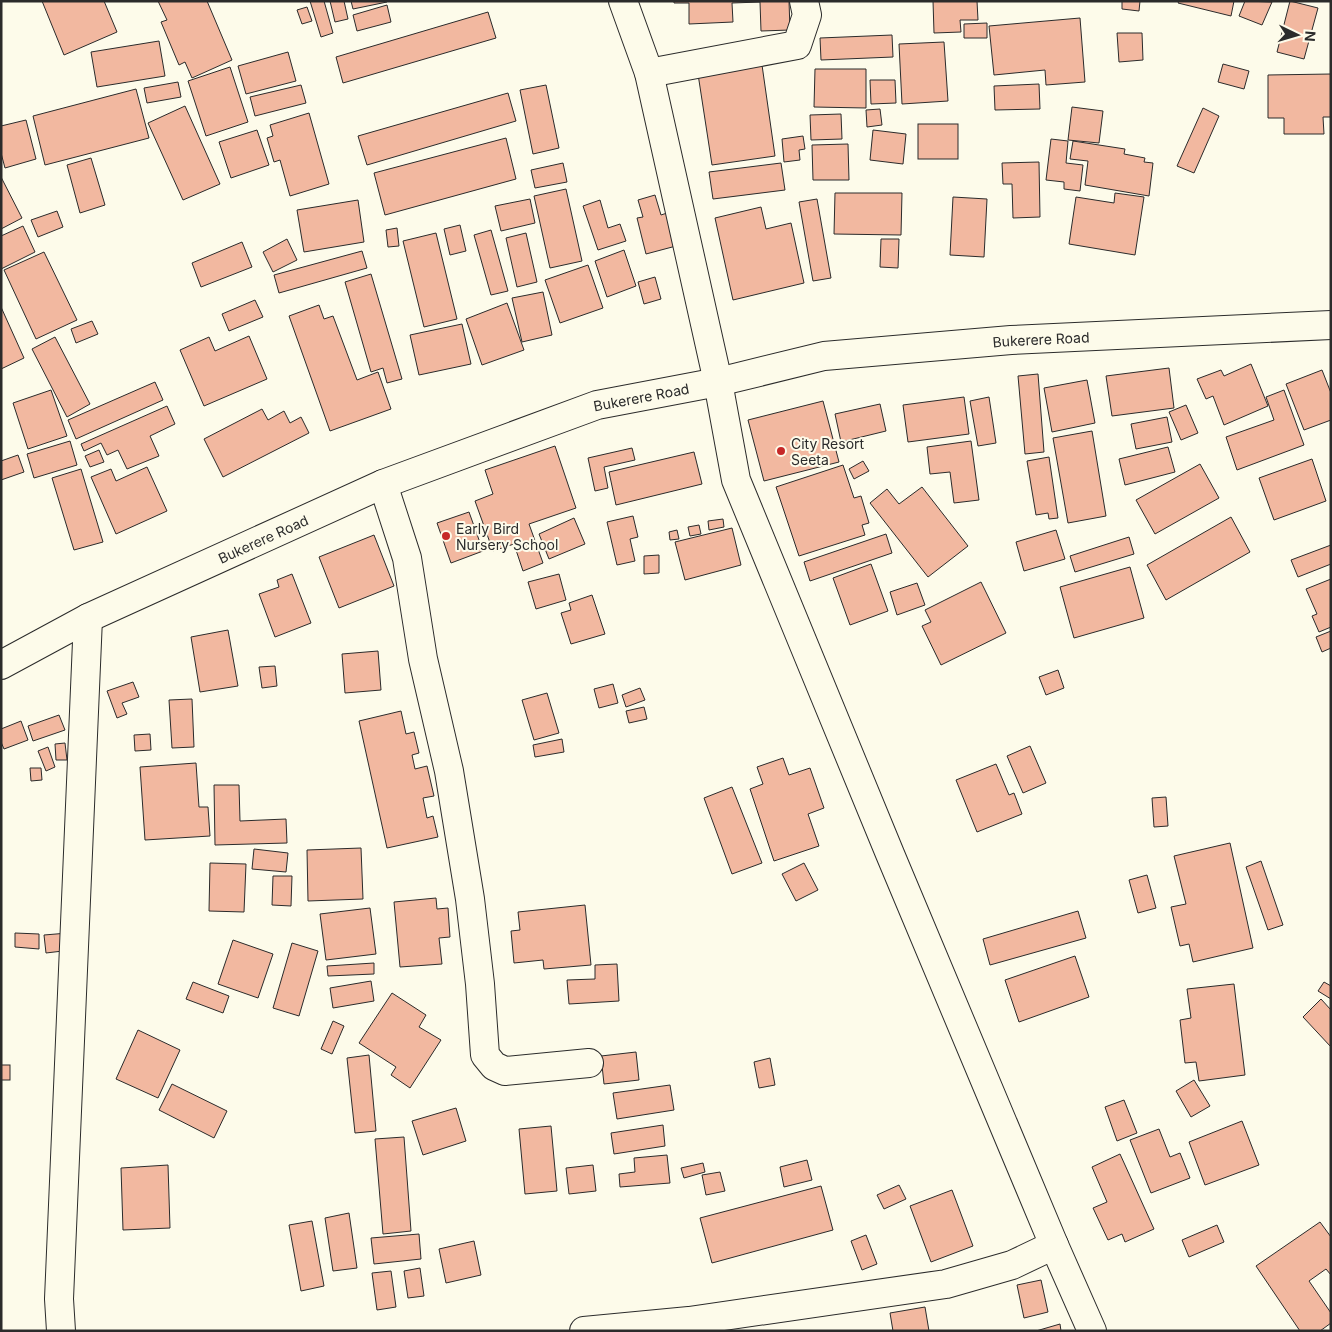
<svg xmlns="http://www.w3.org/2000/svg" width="1332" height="1332" font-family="Inter,sans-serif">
	<rect width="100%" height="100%" fill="#fdfbea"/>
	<!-- building -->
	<g fill="#f2b8a0" stroke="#2b2b2b">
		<polygon points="42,1 104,1 117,32 64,55"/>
		<polygon points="158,1 207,1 232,60 192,78 185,62 179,65 161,22 167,20"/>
		<polygon points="310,1 324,1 333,33 321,37"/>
		<polygon points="330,1 344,1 348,19 335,22"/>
		<polygon points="351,1 386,1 387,2 353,9"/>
		<polygon points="674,1 789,1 790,30 761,31 760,2 732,3 733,22 689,24 689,3 674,3"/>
		<polygon points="933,1 977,1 978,20 960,20 961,32 934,33"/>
		<polygon points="1122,1 1140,1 1139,11 1122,9"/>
		<polygon points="1179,1 1234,1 1231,16 1178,3"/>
		<polygon points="1245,1 1272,2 1262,25 1239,16"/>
		<polygon points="1290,1 1318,8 1304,59 1277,52"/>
		<polygon points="387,5 391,22 357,31 353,15"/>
		<polygon points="307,7 312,21 302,24 297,10"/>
		<polygon points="488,12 496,38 343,83 336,57"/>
		<polygon points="1080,18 1085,82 1046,85 1045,70 994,75 989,26"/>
		<polygon points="987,23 987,38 964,38 964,24"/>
		<polygon points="1117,33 1142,33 1143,60 1119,62"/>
		<polygon points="892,35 893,57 821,60 820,38"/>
		<polygon points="159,41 165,76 97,87 91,52"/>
		<polygon points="944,42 948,101 902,104 899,44"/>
		<polygon points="288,52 296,81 246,94 238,66"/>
		<polygon points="1223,64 1249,71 1244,89 1218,82"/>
		<polygon points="762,65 775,156 712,165 698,74"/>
		<polygon points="230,67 248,122 206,136 188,81"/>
		<polygon points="815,69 866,69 866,108 814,107"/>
		<polygon points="1331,74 1331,117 1323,117 1324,134 1284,134 1284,118 1268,118 1268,75"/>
		<polygon points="870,80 895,80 896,103 871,104"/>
		<polygon points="178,82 181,97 147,103 144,88"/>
		<polygon points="1039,84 1040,109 995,110 994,86"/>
		<polygon points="301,85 306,103 255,116 250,97"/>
		<polygon points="546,85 559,148 533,154 520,90"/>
		<polygon points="136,89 149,138 45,165 33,116"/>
		<polygon points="508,93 516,121 367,165 358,136"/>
		<polygon points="185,106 220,184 183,200 148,123"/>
		<polygon points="1072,107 1103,111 1099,143 1068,140"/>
		<polygon points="1203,108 1219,116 1194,173 1177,166"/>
		<polygon points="880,109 882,125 867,127 866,110"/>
		<polygon points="309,113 329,184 290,196 280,160 274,162 267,138 273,136 270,125"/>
		<polygon points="841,114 842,139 811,140 810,115"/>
		<polygon points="26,120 36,159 5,168 1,153 1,126"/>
		<rect x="918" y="124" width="40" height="35"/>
		<polygon points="257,130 269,165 231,178 219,142"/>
		<polygon points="873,130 906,134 903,164 870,160"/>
		<polygon points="803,136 805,149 799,150 800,160 784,162 782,139"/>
		<polygon points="506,138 516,179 385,215 374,173"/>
		<polygon points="1051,139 1068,141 1066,163 1083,165 1080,191 1064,189 1064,182 1046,180"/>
		<polygon points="1073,141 1125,149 1124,154 1145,158 1144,162 1153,163 1149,196 1085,185 1088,161 1070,159"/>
		<polygon points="848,144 849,180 813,180 812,145"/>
		<polygon points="91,158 105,205 80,213 67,165"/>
		<polygon points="1039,162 1040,217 1013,218 1012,184 1003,184 1002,163"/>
		<polygon points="563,163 567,182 535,188 531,170"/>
		<polygon points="781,163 785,190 713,199 709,172"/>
		<polygon points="1,177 22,218 1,229"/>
		<polygon points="566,189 582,261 550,268 534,196"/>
		<polygon points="835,193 902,193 901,235 834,234"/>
		<polygon points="1115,193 1144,197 1135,255 1069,244 1076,197 1114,203"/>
		<polygon points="655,195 661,215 667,213 676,246 646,254 637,218 643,217 638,200"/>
		<polygon points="953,197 987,199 984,257 950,255"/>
		<polygon points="530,199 535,223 501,231 495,206"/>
		<polygon points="817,199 831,278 813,281 799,202"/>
		<polygon points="358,200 364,242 304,252 297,210"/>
		<polygon points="600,200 608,228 620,224 626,241 598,250 583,206"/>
		<polygon points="761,207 766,229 791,223 804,283 733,300 715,218"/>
		<polygon points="57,211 63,227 38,237 31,220"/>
		<polygon points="460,225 466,251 450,255 444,229"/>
		<polygon points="23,226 35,252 1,269 1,236"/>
		<polygon points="397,228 399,246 388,247 386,230"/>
		<polygon points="491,230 508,291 491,295 474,235"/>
		<polygon points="436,233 457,319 424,327 403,241"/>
		<polygon points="526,233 537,282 517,287 506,238"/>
		<polygon points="287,239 297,260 273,272 263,252"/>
		<polygon points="881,239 899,239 898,268 880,267"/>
		<polygon points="242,242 252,267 201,287 192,263"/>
		<polygon points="624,250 636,286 607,297 595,261"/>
		<polygon points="362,251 367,268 279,293 274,275"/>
		<polygon points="44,252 77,320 36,339 4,270"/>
		<polygon points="588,265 603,308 560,323 545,280"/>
		<polygon points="371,274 402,379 387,383 383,368 371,372 345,282"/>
		<polygon points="655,277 661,299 644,304 638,282"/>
		<polygon points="543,292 552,335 522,342 512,298"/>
		<polygon points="255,300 263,317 229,331 222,314"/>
		<polygon points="507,303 524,350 482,365 466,319"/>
		<polygon points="319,305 324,319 333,316 357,380 378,372 391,409 330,431 289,316"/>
		<polygon points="1,307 24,358 1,369"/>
		<polygon points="92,321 98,334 76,343 71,329"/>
		<polygon points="462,324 471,364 419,375 410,335"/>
		<polygon points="249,336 267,379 204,406 180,350 209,337 215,351"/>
		<polygon points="55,337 90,404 67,417 32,349"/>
		<polygon points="1251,364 1268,406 1224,425 1213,396 1206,399 1197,379 1221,370 1224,376"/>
		<polygon points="1169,368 1174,408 1112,416 1106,376"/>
		<polygon points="1322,370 1331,393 1331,420 1304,430 1286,384"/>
		<polygon points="1038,374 1044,452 1025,454 1018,376"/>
		<polygon points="1087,380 1095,423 1052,432 1044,388"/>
		<polygon points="155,382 163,400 76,439 68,420"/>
		<polygon points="51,390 67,436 28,449 13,403"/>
		<polygon points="1284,390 1304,445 1237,470 1226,437 1274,420 1266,397"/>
		<polygon points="964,397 969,434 908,442 903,405"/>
		<polygon points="989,397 996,443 978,446 970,401"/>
		<polygon points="823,401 839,462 764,481 748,420"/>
		<polygon points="880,404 886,431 841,442 835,414"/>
		<polygon points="1186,405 1198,433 1181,440 1169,412"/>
		<polygon points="167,406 175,424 150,436 159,456 127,469 118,450 107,455 101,443 84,451 81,444"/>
		<polygon points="262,409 268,420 284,411 290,423 301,417 309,433 223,477 204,439"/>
		<polygon points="1167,417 1172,442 1136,449 1131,424"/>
		<polygon points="1092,431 1106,516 1068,523 1053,438"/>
		<polygon points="70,441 77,465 34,478 27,454"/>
		<polygon points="971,441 979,500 954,503 950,472 930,474 927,447"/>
		<polygon points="555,446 576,508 529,524 543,563 523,571 514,544 493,551 475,501 493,494 485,470"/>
		<polygon points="1168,447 1175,472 1125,485 1119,459"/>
		<polygon points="632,448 635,460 604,467 608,488 595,491 588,458"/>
		<polygon points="99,450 104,462 90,467 85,456"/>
		<polygon points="694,452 702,484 616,505 609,472"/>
		<polygon points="18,455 24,472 1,480 1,461"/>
		<polygon points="1049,457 1058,518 1049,519 1048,513 1036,515 1027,461"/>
		<polygon points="1312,459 1326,501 1274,520 1259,478"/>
		<polygon points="863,461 869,471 854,479 849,469"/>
		<polygon points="1200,464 1219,498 1155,534 1136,500"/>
		<polygon points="843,465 854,498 861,496 869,523 862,525 865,535 799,556 776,487"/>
		<polygon points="147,467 167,511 116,534 91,477 111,469 116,481"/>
		<polygon points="81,469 103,542 74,550 52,478"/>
		<polygon points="922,487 968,546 928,577 870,503 887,489 899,504"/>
		<polygon points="469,512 483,551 451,563 437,523"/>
		<polygon points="633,516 638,537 630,539 635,561 617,565 607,522"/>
		<polygon points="1231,517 1250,552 1166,600 1147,565"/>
		<polygon points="574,518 585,544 549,559 539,534"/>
		<polygon points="723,519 724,527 709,530 708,521"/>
		<polygon points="699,525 701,534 690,536 688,527"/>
		<polygon points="732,528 741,565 685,580 675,542"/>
		<polygon points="677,530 679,539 670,540 669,532"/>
		<polygon points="1056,530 1065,559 1024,571 1016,542"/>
		<polygon points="886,534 892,553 810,581 804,562"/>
		<polygon points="374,535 394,586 339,608 319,557"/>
		<polygon points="1129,537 1134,554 1075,572 1070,556"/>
		<polygon points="1331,545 1331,564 1298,577 1291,560"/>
		<polygon points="659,555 659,573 644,574 644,556"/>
		<polygon points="871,564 888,611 850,625 833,578"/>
		<polygon points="1130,567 1144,618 1074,638 1060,587"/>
		<polygon points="292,574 311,623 275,637 259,594 279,587 277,580"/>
		<polygon points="559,574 566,600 536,609 528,582"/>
		<polygon points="1331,579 1331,627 1319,632 1312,616 1317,614 1306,589"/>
		<polygon points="981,582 1006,633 941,665 922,626 931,622 925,610"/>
		<polygon points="917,583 925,605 897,615 890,592"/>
		<polygon points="592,595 605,634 571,644 561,613 571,610 569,603"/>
		<polygon points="228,630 238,686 200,692 191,637"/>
		<polygon points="1331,631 1331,648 1322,652 1316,637"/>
		<polygon points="378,651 381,690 345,693 342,654"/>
		<polygon points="275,666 277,686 262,688 259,667"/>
		<polygon points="1058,670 1064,688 1046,695 1039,677"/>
		<polygon points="133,682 139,697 122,703 127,714 117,718 107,691"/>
		<polygon points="613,684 618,703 599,708 594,689"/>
		<polygon points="640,688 645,700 626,707 622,695"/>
		<polygon points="547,693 559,733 534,740 522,700"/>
		<polygon points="192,699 194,747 172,748 169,700"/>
		<polygon points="644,707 647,719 629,723 626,711"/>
		<polygon points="401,711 406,734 414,732 419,753 412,755 415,769 427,766 434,796 423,798 427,818 433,816 438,837 387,848 359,721"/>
		<polygon points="59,715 65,730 33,741 28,726"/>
		<polygon points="21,721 28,740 4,749 1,742 1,729"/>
		<polygon points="150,734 151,750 135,751 134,735"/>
		<polygon points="562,739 564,752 535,757 533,745"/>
		<polygon points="65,743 67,760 56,760 55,744"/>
		<polygon points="1030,746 1046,783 1023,793 1007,756"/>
		<polygon points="48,747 55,767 46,771 38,751"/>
		<polygon points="783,758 789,775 810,768 824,808 808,814 819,846 774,861 750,789 763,784 757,767"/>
		<polygon points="196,763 199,807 208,807 210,836 145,840 140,767"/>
		<polygon points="996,764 1009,795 1014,793 1022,814 977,832 956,780"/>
		<polygon points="30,768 41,768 42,780 31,781"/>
		<polygon points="214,785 239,785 240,821 286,819 287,843 215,845"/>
		<polygon points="732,787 762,863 732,874 704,798"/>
		<polygon points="1166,797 1168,826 1154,827 1152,798"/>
		<polygon points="1230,843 1253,948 1193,962 1189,944 1180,946 1171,907 1186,904 1174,856"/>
		<polygon points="361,848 363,899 308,901 307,850"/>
		<polygon points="254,849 288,853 286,872 252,869"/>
		<polygon points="1261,861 1283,925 1268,930 1246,867"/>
		<polygon points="210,863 246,864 244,912 209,911"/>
		<polygon points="804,863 818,890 796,901 782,874"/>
		<polygon points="1147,875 1156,908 1138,913 1129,880"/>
		<polygon points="273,876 292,876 291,906 272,905"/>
		<polygon points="436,898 437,909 448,908 450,937 439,938 442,964 400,967 394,902"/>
		<polygon points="585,905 591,965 544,969 543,960 514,963 511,931 520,930 518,912"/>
		<polygon points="370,908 376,954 326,960 320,914"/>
		<polygon points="1078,911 1086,938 990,965 983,939"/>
		<polygon points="15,933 39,934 39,949 15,947"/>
		<polygon points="68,933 71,950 46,953 44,935"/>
		<polygon points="233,940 273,954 258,998 218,984"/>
		<polygon points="292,943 318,951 299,1016 273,1008"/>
		<polygon points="1075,956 1089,997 1019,1022 1005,980"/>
		<polygon points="374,963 374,974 328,976 327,966"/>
		<polygon points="617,964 619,1001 569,1004 567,980 595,979 595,965"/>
		<polygon points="371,981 374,1001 333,1008 330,988"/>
		<polygon points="193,982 229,996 223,1013 186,999"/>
		<polygon points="1324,982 1331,986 1331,999 1318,991"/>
		<polygon points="1234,984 1245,1075 1199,1081 1196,1062 1185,1063 1180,1020 1191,1018 1187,989"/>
		<polygon points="392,993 426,1015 419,1027 441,1040 410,1088 391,1075 396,1067 359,1043"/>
		<polygon points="1321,999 1331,1010 1331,1047 1303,1017"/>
		<polygon points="333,1021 344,1026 332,1054 321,1049"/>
		<polygon points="138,1030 180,1050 158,1098 116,1079"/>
		<polygon points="636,1052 639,1080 604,1084 601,1056"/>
		<polygon points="369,1055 376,1131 355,1133 347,1058"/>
		<polygon points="770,1058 775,1085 759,1088 754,1062"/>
		<rect x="1" y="1065" width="9" height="15"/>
		<polygon points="1194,1080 1210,1106 1191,1117 1176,1091"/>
		<polygon points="172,1084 227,1111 214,1138 159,1110"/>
		<polygon points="670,1085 674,1110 617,1119 613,1093"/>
		<polygon points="1124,1100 1137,1133 1117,1141 1105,1107"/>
		<polygon points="456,1108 466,1141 423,1155 412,1121"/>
		<polygon points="1242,1121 1259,1165 1205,1185 1189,1142"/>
		<polygon points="663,1125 665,1146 614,1154 611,1133"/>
		<polygon points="551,1126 557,1191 525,1194 519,1129"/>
		<polygon points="1159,1129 1170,1157 1180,1153 1190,1178 1151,1193 1130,1140"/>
		<polygon points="404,1137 411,1231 383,1234 375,1139"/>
		<polygon points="1120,1154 1154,1229 1125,1242 1122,1234 1108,1240 1093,1208 1107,1202 1092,1167"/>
		<polygon points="667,1155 670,1183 620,1187 619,1174 635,1172 634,1158"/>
		<polygon points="807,1160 812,1180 784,1187 780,1167"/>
		<polygon points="703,1163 705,1172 684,1178 681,1168"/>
		<polygon points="168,1165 170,1228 123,1230 121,1168"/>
		<polygon points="593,1165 596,1191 569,1194 566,1168"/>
		<polygon points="720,1172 725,1191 706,1195 702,1175"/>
		<polygon points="899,1185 906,1199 884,1209 877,1195"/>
		<polygon points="821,1186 833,1230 712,1263 700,1218"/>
		<polygon points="952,1190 973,1246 931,1262 910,1206"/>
		<polygon points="349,1213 357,1268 333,1271 325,1218"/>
		<polygon points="312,1221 324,1286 301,1291 289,1225"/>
		<polygon points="1320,1222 1331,1237 1331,1275 1326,1269 1309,1281 1331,1313 1331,1323 1320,1331 1300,1331 1256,1266"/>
		<polygon points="1217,1225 1224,1242 1189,1257 1182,1240"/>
		<polygon points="419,1234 421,1259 374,1264 371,1238"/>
		<polygon points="866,1235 877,1264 862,1270 851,1241"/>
		<polygon points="474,1241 481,1275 446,1283 439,1249"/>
		<polygon points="420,1268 424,1296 408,1298 404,1271"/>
		<polygon points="391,1271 396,1307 377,1310 372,1273"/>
		<polygon points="1041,1280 1048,1312 1024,1318 1017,1285"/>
		<polygon points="925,1307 929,1331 893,1331 890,1313"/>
		<polygon points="1060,1324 1061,1331 1036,1331"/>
	</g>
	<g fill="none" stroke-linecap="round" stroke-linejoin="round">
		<!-- minor casing -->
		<g stroke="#2b2b2b" stroke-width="30">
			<g id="minor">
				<polyline points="623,1 649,73 718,382 736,480 890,854 1054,1245 1092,1331"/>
				<polyline points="649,73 797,45 807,15 804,1"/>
				<polyline points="383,484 407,558 423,659 449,771 470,899 480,984 485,1055 494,1066 505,1071 589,1063"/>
				<polyline points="61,1331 59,1299 88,618"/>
				<polyline points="584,1331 689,1321 946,1284 1012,1265 1054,1245"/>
			</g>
		</g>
		<!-- major casing -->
		<g stroke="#2b2b2b" stroke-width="30">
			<g id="major">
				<path id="s1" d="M1,665L88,618L383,484L597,405L718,382L824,356L1011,340L1331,325"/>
			</g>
		</g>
		<!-- minor -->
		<use href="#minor" stroke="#fdfbea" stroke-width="28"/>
		<!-- major -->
		<use href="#major" stroke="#fdfbea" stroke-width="28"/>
	</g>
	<!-- markers -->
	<g fill="#c62828" stroke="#fdfbea" stroke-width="2">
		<circle cx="781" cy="451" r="5"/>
		<circle cx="446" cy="536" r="5"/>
	</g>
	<g text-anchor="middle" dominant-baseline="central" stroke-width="4" stroke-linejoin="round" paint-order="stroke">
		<!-- street labels -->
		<g font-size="14" fill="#2b2b2b" stroke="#fdfbea">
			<text stroke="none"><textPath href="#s1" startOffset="1101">Bukerere Road</textPath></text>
			<text stroke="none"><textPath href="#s1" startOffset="696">Bukerere Road</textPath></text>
			<text stroke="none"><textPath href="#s1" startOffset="291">Bukerere Road</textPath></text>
		</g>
		<!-- poi labels -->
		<g font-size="14" fill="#2b2b2b" stroke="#fdfbea" text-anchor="start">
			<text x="791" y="443">City Resort<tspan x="791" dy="16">Seeta</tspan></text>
			<text x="456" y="528">Early Bird<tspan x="456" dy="16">Nursery School</tspan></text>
		</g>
	</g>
	<!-- border -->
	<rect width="1332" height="1332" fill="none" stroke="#2b2b2b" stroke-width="5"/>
	<!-- north arrow -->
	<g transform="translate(1297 35) rotate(95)" stroke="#fdfbea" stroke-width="4" paint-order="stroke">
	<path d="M0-4L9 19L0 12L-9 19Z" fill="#2b2b2b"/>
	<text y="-8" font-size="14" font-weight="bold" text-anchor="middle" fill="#2b2b2b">N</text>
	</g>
</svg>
